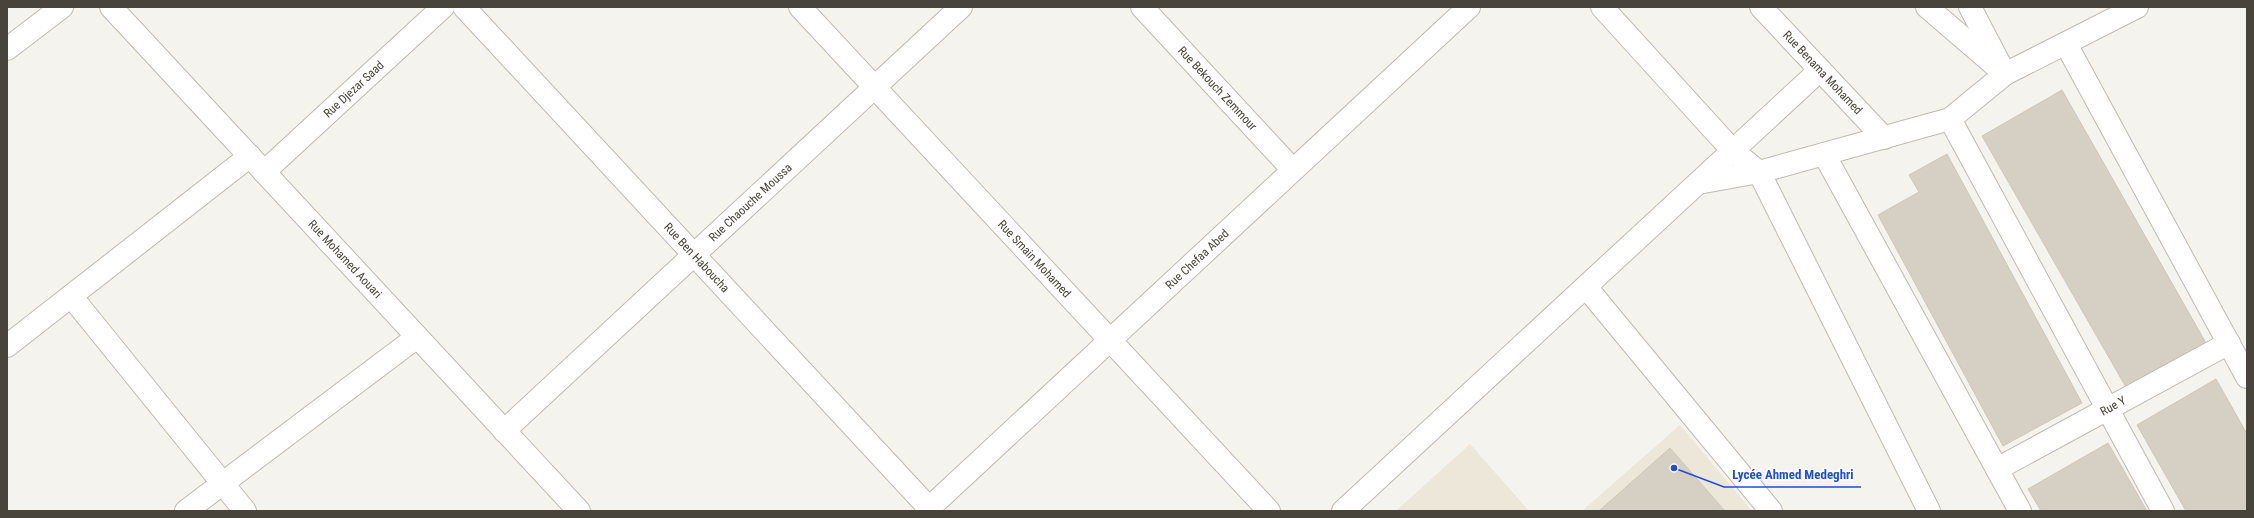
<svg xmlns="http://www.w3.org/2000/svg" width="2254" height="518" font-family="'Roboto Condensed',sans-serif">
	<rect width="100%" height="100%" fill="#f5f3ed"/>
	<!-- education -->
	<g fill="#ece7d8">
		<polygon points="1680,425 1752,511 1582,511"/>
		<polygon points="1470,444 1529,511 1396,511"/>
	</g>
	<!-- building -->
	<g fill="#d6cfc3" stroke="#d0c7b7">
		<polygon points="2062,90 2206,343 2127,389 1982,136"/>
		<polygon points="1947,154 2082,403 2003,446 1878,215 1919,192 1909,175"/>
		<polygon points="2216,379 2247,434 2247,511 2186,511 2137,425"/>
		<polygon points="2108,443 2147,511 2041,511 2028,489"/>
		<polygon points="1670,448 1725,511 1599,511"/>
	</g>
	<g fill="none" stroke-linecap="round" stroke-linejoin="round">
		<!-- minor casing -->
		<g stroke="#c0bab0" stroke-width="24">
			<g id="minor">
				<path id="s1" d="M111,7L579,511"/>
				<path id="s2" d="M464,7L929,508"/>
				<path id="s3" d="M800,7L1269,511"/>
				<path id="s4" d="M1142,7L1293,170"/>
				<polyline points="1602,7 1733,151 1759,172 1929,511"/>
				<path id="s5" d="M1761,7L1884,138"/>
				<polyline points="1927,7 2005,74 2137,7"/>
				<polyline points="2066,44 2247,377"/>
				<polyline points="7,49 62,7"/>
				<polyline points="1950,119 2163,511"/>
				<polyline points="1824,154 2020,511"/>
				<path id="s6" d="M264,172L443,7"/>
				<polyline points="1698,183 1759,172 1950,119 2005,74 1970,7"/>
				<polyline points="1586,287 1771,511"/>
				<polyline points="71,296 245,511"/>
				<polyline points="7,346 250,156"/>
				<path id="s7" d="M504,431L961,7"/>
				<path id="s8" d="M1997,469L2229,343"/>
				<polyline points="186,511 417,337"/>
				<path id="s9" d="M926,511L1469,7"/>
				<polyline points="1343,511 1820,70"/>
			</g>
		</g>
		<!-- minor -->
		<use href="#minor" stroke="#fff" stroke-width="22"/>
	</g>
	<g text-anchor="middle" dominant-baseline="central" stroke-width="3" stroke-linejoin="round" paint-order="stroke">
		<!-- street labels -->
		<g font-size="12" fill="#49443b" stroke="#fff">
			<text stroke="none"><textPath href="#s5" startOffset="90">Rue Benama Mohamed</textPath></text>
			<text stroke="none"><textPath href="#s4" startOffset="111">Rue Bekouch Zemmour</textPath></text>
			<text stroke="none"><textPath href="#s6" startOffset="122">Rue Djezar Saad</textPath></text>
			<text stroke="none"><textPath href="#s7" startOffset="336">Rue Chaouche Moussa</textPath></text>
			<text stroke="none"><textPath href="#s2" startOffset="342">Rue Ben Haboucha</textPath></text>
			<text stroke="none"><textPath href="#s1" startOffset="344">Rue Mohamed Aouari</textPath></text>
			<text stroke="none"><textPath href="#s3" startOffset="344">Rue Smain Mohamed</textPath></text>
			<text stroke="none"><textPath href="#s9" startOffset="370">Rue Chefaa Abed</textPath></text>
			<text stroke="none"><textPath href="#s8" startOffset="132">Rue Y</textPath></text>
		</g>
	</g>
	<!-- callouts -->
	<path fill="none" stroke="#1d4ed8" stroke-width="1.5" d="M1674 468L1724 487H1861"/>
	<circle fill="#1d4ed8" stroke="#fff" stroke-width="1.5" cx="1674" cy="468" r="4"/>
	<g font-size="13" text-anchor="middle" font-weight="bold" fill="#1d4ed8" stroke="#fff" stroke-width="3" stroke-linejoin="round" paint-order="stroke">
		<text x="1793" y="479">Lycée Ahmed Medeghri</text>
	</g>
	<!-- border -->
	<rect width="2254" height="518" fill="none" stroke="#49443b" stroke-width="16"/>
</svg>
